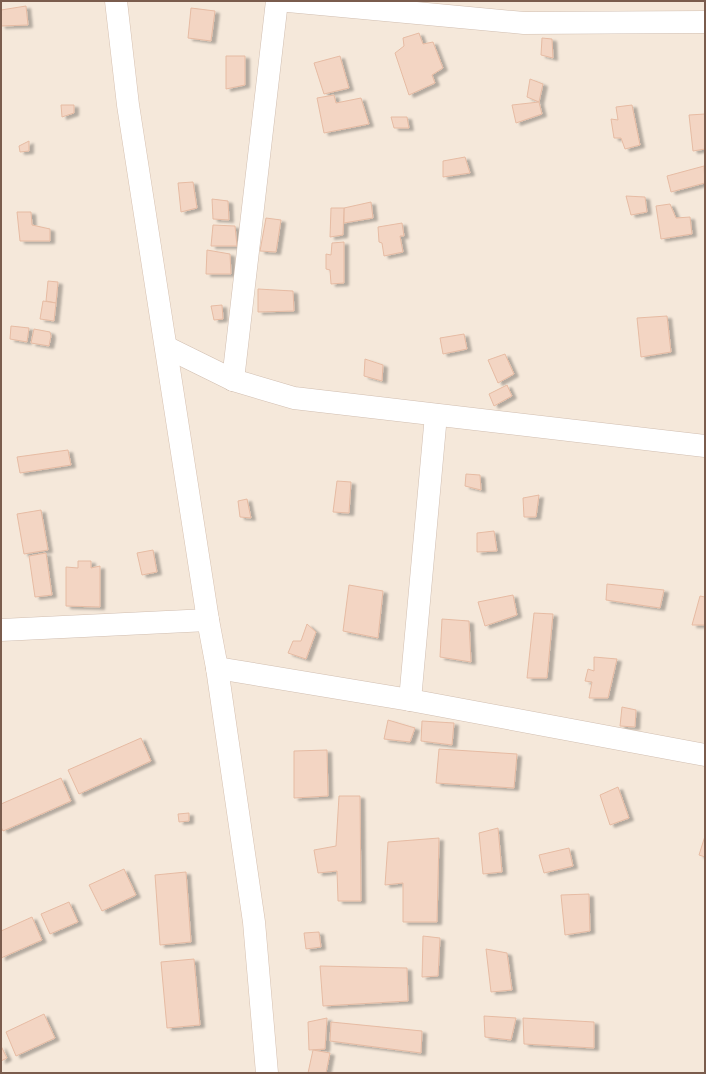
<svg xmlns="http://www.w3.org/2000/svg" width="706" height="1074" font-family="'Roboto Condensed',sans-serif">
	<defs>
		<filter id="shadow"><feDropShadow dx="4.5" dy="2.5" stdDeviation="1" flood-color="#0004"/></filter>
	</defs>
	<rect width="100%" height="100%" fill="#fdf6ec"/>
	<!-- residential -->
	<rect fill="#f5e8da" x="1" y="1" width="704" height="1072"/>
	<!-- building -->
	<g fill="#f3d5c3" stroke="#e6bba3" filter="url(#shadow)">
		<polygon points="26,6 28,25 1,26 1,10"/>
		<polygon points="191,8 215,11 211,41 188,38"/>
		<polygon points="419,33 423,44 433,42 443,68 432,75 435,83 409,95 395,53 404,46 403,38"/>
		<polygon points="542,38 552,39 553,58 541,55"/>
		<polygon points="226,56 245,56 245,85 226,89"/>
		<polygon points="340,56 349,88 324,94 314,63"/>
		<polygon points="530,79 543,84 539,102 527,97"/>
		<polygon points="334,95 336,103 361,98 369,124 324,133 317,98"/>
		<polygon points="539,102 542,114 516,123 512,105"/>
		<polygon points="61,105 74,105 74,113 62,117"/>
		<polygon points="632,105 640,145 625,149 621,138 614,138 611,119 618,120 616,107"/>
		<polygon points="705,114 705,149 693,151 689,115"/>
		<polygon points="391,117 407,117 409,128 394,128"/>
		<polygon points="29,141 29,151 20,152 19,146"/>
		<polygon points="465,157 470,173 443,177 443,161"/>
		<polygon points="704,166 705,183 671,192 667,176"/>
		<polygon points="193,182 197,208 181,212 178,183"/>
		<polygon points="626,196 645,197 647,212 631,215"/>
		<polygon points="212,199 228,201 229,220 213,219"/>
		<polygon points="371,202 373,218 344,223 344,208"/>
		<polygon points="670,204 676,218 690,217 692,234 661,239 656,206"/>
		<polygon points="331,208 344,208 343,235 330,237"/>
		<polygon points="17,212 31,212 32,225 50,229 50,241 20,241"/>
		<polygon points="266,218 281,220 276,252 260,251"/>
		<polygon points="402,223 404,236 400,236 403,252 384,256 382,243 379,242 378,227"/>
		<polygon points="213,225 235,226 237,246 211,246"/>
		<polygon points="344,242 344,283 331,284 330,270 326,269 326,254 331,255 332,243"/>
		<polygon points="207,250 230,254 231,274 206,274"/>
		<polygon points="48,281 58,282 56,303 46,301"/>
		<polygon points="258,289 293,291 294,311 258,312"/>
		<polygon points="43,301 56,303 54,321 40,319"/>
		<polygon points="222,305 223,319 214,320 211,306"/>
		<polygon points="667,316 671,352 641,357 637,318"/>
		<polygon points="11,326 29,328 27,342 10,339"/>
		<polygon points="34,329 50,332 51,336 49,346 31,343"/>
		<polygon points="464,334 467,349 443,354 440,338"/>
		<polygon points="505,354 514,374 498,383 488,360"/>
		<polygon points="365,359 383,365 382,381 364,376"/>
		<polygon points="507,385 512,396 494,406 489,394"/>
		<polygon points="68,450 71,465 20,473 17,457"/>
		<polygon points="466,474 480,475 481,490 465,486"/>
		<polygon points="337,481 351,482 349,513 333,512"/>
		<polygon points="539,495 536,517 524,517 523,498"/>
		<polygon points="247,499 251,518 240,517 238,501"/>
		<polygon points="41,510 48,550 24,554 17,514"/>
		<polygon points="494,531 497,551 477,552 477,533"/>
		<polygon points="153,550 157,572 142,575 137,553"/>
		<polygon points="46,553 52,595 35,597 29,556"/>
		<polygon points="78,561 91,561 91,568 100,566 100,607 66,606 66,567 78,568"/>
		<polygon points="607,584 664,590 660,608 606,600"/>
		<polygon points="349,585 383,591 378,638 343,631"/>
		<polygon points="513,595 517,615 485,626 478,602"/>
		<polygon points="700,596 705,597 705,625 692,625"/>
		<polygon points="534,613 553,614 547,678 527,678"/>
		<polygon points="442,619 469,621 471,662 440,657"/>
		<polygon points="307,624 316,632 306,659 288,653 293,641 301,641"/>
		<polygon points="594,657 617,659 608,698 589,698 592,682 585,681 588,669 594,671"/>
		<polygon points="622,707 636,710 635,727 620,726"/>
		<polygon points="388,720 415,728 410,742 384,739"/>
		<polygon points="422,721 454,723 452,745 421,741"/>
		<polygon points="141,738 151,761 79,794 68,770"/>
		<polygon points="439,749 517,754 514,788 436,783"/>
		<polygon points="327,750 328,796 294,798 294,751"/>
		<polygon points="61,778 71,801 3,831 1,827 1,804"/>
		<polygon points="618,787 629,818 610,825 600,795"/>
		<polygon points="339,796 360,796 361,901 338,901 337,871 318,873 314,850 336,846"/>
		<polygon points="189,813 189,821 179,822 178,814"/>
		<polygon points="498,828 502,872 483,874 479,833"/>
		<polygon points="705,836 705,857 699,855"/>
		<polygon points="439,838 437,922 403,922 403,883 385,885 388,842"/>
		<polygon points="569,848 573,866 544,873 539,855"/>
		<polygon points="124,869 136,895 102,911 89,885"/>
		<polygon points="186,872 191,942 160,945 155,875"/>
		<polygon points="589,894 590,931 565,935 561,895"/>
		<polygon points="69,902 78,922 50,934 41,914"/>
		<polygon points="32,917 42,940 1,958 1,931"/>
		<polygon points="319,932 321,947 306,949 304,933"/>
		<polygon points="423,936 440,938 438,976 422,977"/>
		<polygon points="486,949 507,953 512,990 491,992"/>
		<polygon points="194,959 200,1025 167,1028 161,962"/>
		<polygon points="320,966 407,968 408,1001 323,1006"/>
		<polygon points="44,1014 55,1038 16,1056 6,1032"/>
		<polygon points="484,1016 516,1018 511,1040 485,1037"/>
		<polygon points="327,1018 325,1049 309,1050 308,1022"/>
		<polygon points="523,1018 594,1022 594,1048 524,1044"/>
		<polygon points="331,1022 422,1031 421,1053 330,1041"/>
		<polygon points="1,1046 7,1058 1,1061"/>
		<polygon points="313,1050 330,1053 326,1073 308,1073"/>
	</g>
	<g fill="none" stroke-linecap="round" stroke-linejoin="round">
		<!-- street casing -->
		<g stroke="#d1beb0" stroke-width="23">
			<g id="street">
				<polyline points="288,1 524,23 705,22"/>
				<polyline points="166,347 233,380 294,398 705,446"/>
				<polyline points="233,380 277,1"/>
				<polyline points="1,630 208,620"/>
				<polyline points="217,668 410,700 705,755"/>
				<polyline points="410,700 436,415"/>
			</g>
		</g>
		<!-- secondary casing -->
		<g stroke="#d6c0b0" stroke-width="23">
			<polyline id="secondary" points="116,1 128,105 208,620 217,668 254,922 267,1073"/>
		</g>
		<!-- street -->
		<use href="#street" stroke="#fff" stroke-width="22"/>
		<!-- secondary -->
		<use href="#secondary" stroke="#fff" stroke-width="22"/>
	</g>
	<!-- border -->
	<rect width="706" height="1074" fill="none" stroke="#7a5c4d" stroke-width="4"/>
</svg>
